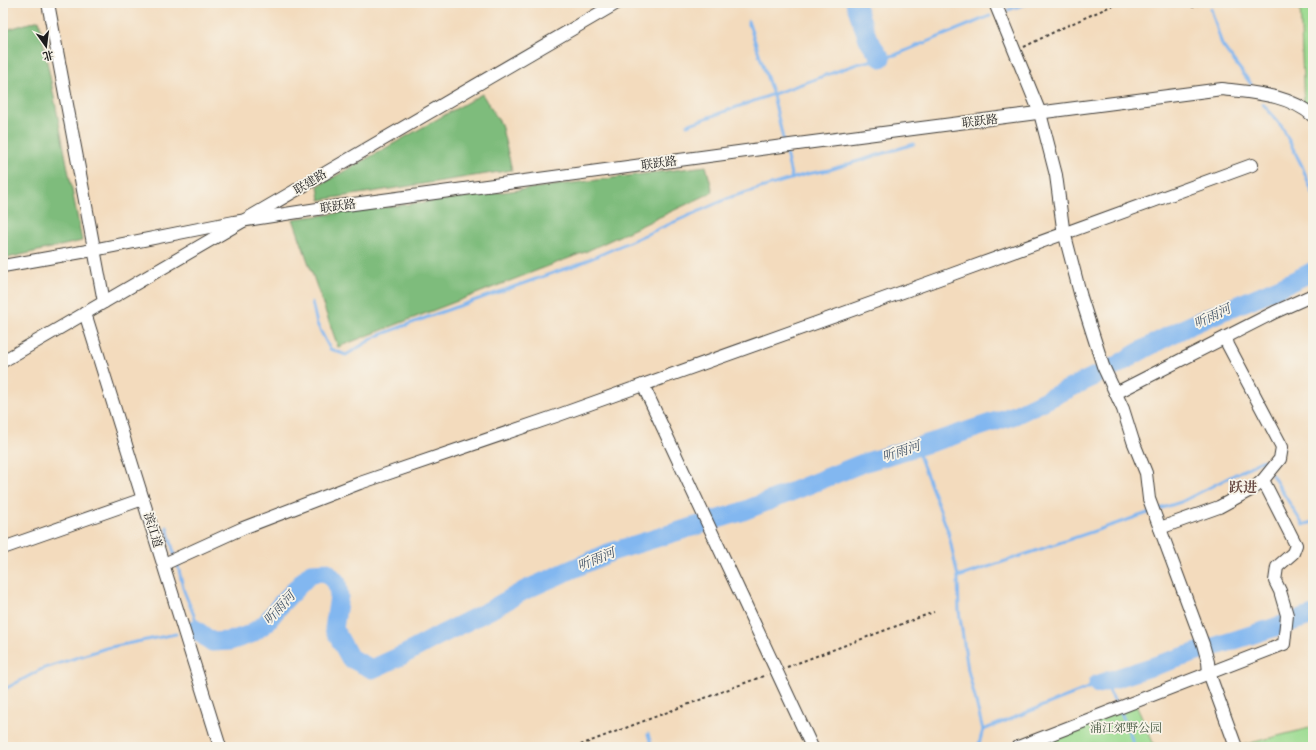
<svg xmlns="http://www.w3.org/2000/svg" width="1316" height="750" font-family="Alegreya,'Noto Serif SC',serif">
	<rect width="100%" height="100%" fill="#f7f3e8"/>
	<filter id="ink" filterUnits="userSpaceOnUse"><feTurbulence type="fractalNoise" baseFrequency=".025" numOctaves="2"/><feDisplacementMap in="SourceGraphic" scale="8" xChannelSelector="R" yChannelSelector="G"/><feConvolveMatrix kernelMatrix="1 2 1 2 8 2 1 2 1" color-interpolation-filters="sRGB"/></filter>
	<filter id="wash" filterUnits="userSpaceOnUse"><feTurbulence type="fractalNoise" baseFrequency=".012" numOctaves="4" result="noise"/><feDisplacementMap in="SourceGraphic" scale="16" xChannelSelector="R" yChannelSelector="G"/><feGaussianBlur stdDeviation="0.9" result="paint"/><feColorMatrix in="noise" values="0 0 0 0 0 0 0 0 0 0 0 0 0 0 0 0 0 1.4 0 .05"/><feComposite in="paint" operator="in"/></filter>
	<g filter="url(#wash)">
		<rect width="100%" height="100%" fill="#f3dbbd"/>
		<!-- green -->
		<g fill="#9ddc92" stroke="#5c7c57">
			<polygon points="1300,3 1313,3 1313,118 1304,108"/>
			<polygon points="1136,705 1155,747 1025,747"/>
			<polygon points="1313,727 1313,747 1235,747"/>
		</g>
		<!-- forest -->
		<g fill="#7ebc7c" stroke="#4d6c4c">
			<polygon points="39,20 82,241 3,259 3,31"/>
			<polygon points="482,94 501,124 512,170 320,200 318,186"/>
			<polygon points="706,166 713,192 585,252 338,347 293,219"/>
		</g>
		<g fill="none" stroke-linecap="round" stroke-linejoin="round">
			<!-- stream -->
			<g stroke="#82b7f0" stroke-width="3">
				<polyline points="1211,9 1222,45 1251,84"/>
				<polyline points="1008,10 1029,3"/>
				<polyline points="748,21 773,95 784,143"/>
				<polyline points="1263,104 1282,127 1302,166 1313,194"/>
				<polyline points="687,125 857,64 895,55 990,16"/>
				<polyline points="785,149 792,179"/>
				<polyline points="312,302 317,324 330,349 346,355 377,336 436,314 579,264 731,197 807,174 829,170 914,144"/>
				<polyline points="916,447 948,531 958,577 959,611 968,670 983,730 1098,684 1107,687 1117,705"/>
				<polyline points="1272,475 1303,525 1313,522"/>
				<polyline points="1156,510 1181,502 1263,460 1268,468"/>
				<polyline points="167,527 175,557"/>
				<polyline points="177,562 184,591 202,635"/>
				<polyline points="958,577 1151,512"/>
				<polyline points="3,690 42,669 106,648 176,634"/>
				<polyline points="1120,710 1135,747"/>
				<polyline points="648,734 652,747"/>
				<polyline points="978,747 983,730"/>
			</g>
			<!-- river -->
			<g stroke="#82b7f0" stroke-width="19">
				<polyline points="855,3 868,39 881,58"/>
				<path d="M1114,367C1144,348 1176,331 1209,317C1244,302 1280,289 1313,271"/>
				<polyline points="194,630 195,629 212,642 230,641 251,634 266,623 281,604 311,573 327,572 337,583 339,596 334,629 350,658 372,669 403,655 440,635 490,610 525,590 611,552 741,512 863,463 946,438 1015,415 1097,375"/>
				<polyline points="1098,684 1313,615"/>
			</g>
		</g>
	</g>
	<g filter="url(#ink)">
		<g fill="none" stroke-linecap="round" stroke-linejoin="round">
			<!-- minor casing -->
			<g stroke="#3c3934" stroke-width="14">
				<g id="minor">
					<polyline points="48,3 104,302"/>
					<polyline points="995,3 1040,113 1056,175 1063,228 1081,297 1103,366 1123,409 1133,441 1146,473 1149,499 1203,644 1208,662 1209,673 1236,747"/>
					<path d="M3,266L93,250L234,222L324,208L790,145L1222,89C1253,93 1289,94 1313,116"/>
					<polyline points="85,313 220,747"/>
					<polyline points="3,361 617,3"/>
					<polyline points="643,385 812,747"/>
					<polyline points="1116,393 1275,312 1313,295"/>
					<polyline points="1160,528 1219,507 1254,488 1263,480 1280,459 1282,447 1228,345 1226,337"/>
					<polyline points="3,548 143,499"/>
					<polyline points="164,564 243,528 360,483 556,416 950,275 1252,165"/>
					<polyline points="1018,747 1284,644 1287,615 1280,591 1275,581 1277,567 1293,553 1296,545 1263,480"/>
				</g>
			</g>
			<!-- path -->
			<g stroke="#3c3934" stroke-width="2" stroke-dasharray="3 3" stroke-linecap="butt">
				<polyline points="1186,3 1193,7 1202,3"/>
				<polyline points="1024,47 1062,28 1118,3"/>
				<polyline points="787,667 934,612"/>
				<polyline points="575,747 766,675"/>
			</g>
			<!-- minor -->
			<use href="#minor" stroke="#fff" stroke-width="12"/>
		</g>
	</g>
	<g text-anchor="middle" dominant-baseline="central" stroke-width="3.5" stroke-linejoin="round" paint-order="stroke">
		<!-- street labels -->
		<g font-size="12" fill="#1c1c1c" stroke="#f7f3e8">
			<text transform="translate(980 121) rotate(-7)">联跃路</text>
			<text transform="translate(659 163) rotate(-8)">联跃路</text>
			<text transform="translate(310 182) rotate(-31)">联建路</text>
			<text transform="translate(338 206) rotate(-8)">联跃路</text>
			<text transform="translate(153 530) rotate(73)">滨江道</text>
		</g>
		<!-- park labels -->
		<g font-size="12" fill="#43563f" stroke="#f7f3e8">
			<text x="1126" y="728">浦江郊野公园</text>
		</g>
		<!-- water labels -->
		<g font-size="13" font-style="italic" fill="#405266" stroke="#f7f3e8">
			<text transform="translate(1212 316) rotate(-25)">听雨河</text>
			<text transform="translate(901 451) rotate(-18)">听雨河</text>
			<text transform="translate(596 559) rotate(-22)">听雨河</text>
			<text transform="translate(279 608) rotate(-47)">听雨河</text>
		</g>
		<!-- quarter labels -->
		<g font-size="14" font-weight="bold" fill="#694b44" stroke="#f7f3e8">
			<text x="1243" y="487">跃进</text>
		</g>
	</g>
	<!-- margin -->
	<rect width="1316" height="750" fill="none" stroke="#f7f3e8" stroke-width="16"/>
	<!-- north arrow -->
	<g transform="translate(46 46) rotate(166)" stroke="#f7f3e8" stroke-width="3" paint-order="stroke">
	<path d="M0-3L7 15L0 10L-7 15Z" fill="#1c1c1c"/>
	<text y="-6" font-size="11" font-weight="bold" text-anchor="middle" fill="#1c1c1c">北</text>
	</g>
</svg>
